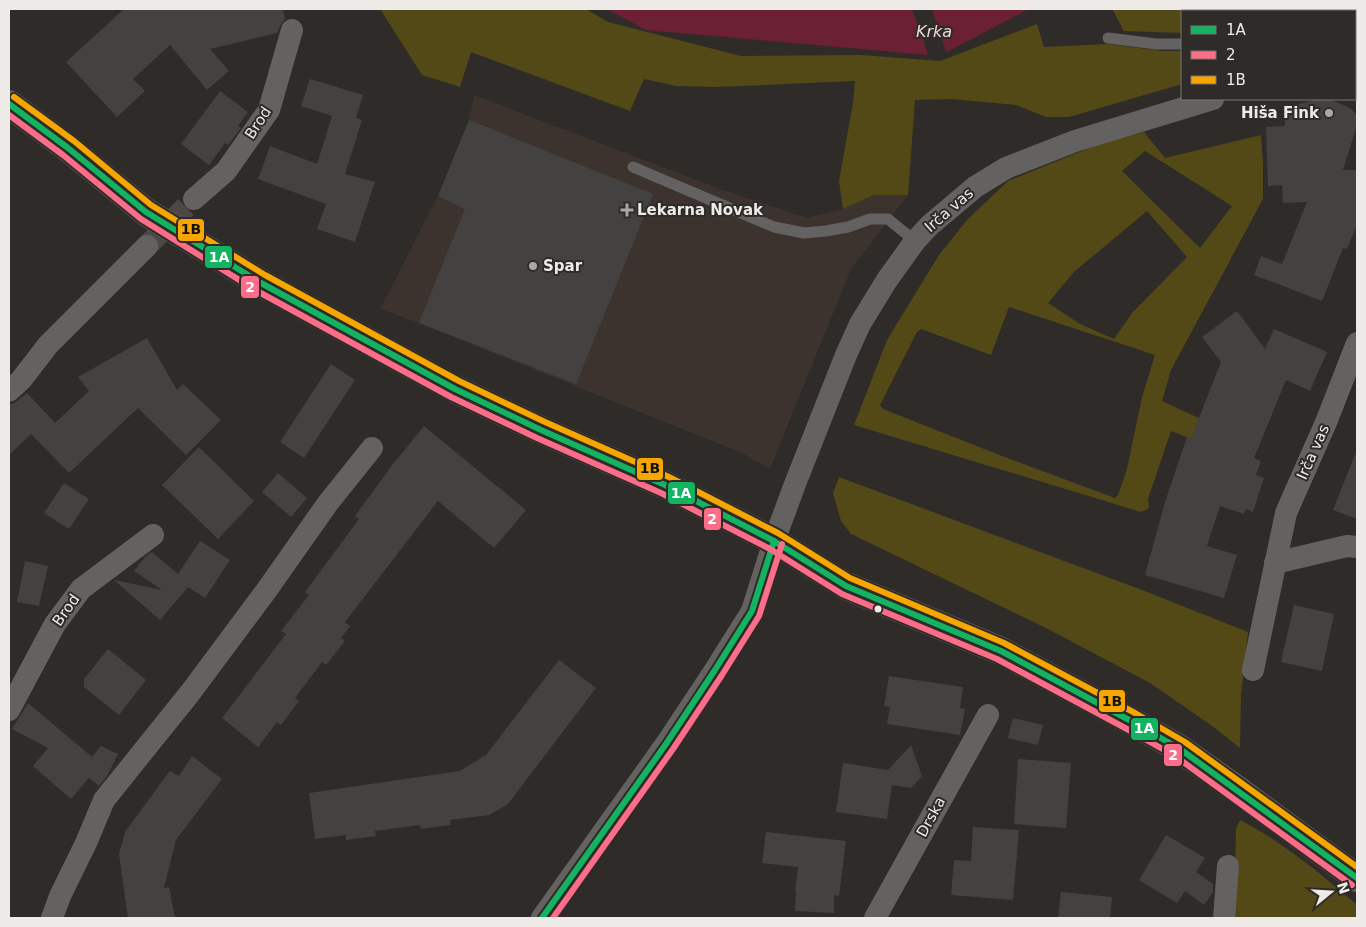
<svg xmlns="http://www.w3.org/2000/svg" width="1366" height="927" font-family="'DejaVu Sans',sans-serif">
	<rect width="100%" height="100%" fill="#2e2b29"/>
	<!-- built -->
	<polygon fill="#3c332e" points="474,95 715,187 807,218 843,209 874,195 908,195 851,269 770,469 744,454 419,323 380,309 438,196 469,120"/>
	<!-- green -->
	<g fill="#534916" fill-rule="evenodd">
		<polygon points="380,9 586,9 608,22 741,56 861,55 940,61 1037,24 1044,47 1107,44 1163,51 1182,51 1182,84 1069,117 1046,117 1016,105 951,99 915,100 908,195 874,195 843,209 839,181 853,103 855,81 716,87 676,86 644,79 630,111 471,52 460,87 422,75"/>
		<polygon points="1112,9 1315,9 1315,11 1182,11 1182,33 1124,31"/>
		<path d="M1144,132L1165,158L1261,135L1263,164V199L1171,370L1162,401L1231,433L1228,453L1171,431L1148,499L1149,508L1141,512L854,425L887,340L939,255L967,220L1008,181L1102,143ZM1145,151L1232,206L1200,248L1122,171ZM1147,211L1187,257L1132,313L1114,339L1080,324L1048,303L1074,272ZM1009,307L1155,355L1142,397L1127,469L1118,495L1115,498L1002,456L883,409L880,405L917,332L921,329L991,355Z"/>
		<polygon points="839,477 1142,590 1248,632 1241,694 1240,748 1215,728 1150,683 1046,628 851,534 841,521 833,493"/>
		<path d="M1240,820C1283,842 1321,874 1357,905V918H1234L1236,829Z"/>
	</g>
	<!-- water -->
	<polygon fill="#6c2033" points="607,9 1029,9 939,56 646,30"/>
	<!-- pier -->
	<polygon fill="#2e2b29" points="912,9 932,9 947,54 940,58 929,57"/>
	<!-- building -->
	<g fill="#444240">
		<polygon points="124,9 283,9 285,19 280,26 277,33 210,49 229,71 207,90 170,45 133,79 145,91 117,117 66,62"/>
		<polygon points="310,79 363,95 356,118 362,120 345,174 375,182 355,242 317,229 326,204 258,179 270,146 317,164 332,116 301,106"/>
		<polygon points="220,91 248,112 238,126 241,128 228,145 225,143 209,165 181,144"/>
		<polygon points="1319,99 1329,99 1350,108 1357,115 1357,125 1343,170 1357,170 1357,225 1347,249 1343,248 1322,301 1254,275 1261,256 1282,264 1307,202 1283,203 1282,185 1268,186 1266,127 1285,126 1284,108"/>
		<polygon points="469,120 653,194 576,384 419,323 465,209 438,196"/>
		<polygon points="1237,311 1265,349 1274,329 1327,352 1310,391 1286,380 1254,458 1261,461 1256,475 1264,478 1253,512 1246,509 1244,514 1220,506 1207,546 1237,555 1224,598 1145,575 1165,502 1187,437 1191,438 1221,362 1202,337"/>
		<polygon points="147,338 177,390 183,384 221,420 186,455 138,408 69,473 31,434 9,455 9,404 12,404 17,401 27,393 55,423 89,391 78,377"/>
		<polygon points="331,364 355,380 304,458 280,442"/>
		<polygon points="424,426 526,510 494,548 438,501 345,622 350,626 341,638 345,641 326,665 322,662 295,698 299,701 281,725 277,722 258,747 222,718 286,634 281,631 309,595 305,592 359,519 355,516 393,464"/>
		<polygon points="199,447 254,501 218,539 162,485"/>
		<polygon points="1356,452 1357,452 1357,519 1333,510"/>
		<polygon points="278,473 307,498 291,517 262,492"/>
		<polygon points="64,483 89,499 69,529 44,513"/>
		<polygon points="200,541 230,560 205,598 188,587 160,620 114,580 162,590 134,571 146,556 152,552 178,574"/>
		<polygon points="25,561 48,566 39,606 17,602"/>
		<polygon points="1294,605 1334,614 1322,671 1281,662"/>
		<polygon points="108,649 146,680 119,715 84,687 84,679"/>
		<polygon points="559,660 596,688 508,804 489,815 450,820 451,825 421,829 420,825 375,831 376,836 346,840 346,835 315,839 309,793 460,771 486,755"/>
		<polygon points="889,676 963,687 960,708 965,709 960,735 887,724 890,707 884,706"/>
		<polygon points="28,703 92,757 101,746 118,754 107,776 99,786 89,778 71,799 33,766 48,748 12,729"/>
		<polygon points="1013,718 1043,725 1038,745 1008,738"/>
		<polygon points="911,745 922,776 911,788 892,785 887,819 836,812 843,763 888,770"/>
		<polygon points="192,756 222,779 176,840 164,888 169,887 175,918 128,918 119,854 125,832 166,776 170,771 179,776"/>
		<polygon points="1018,759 1071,763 1066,828 1014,824"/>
		<polygon points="973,827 1019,830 1013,900 951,895 954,860 971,861"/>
		<polygon points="766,832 846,841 839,896 834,895 834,913 795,911 796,891 795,891 798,867 762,863"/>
		<polygon points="1166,835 1205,858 1196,872 1213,884 1213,892 1204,905 1185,891 1177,903 1139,880"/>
		<polygon points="1061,892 1112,897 1110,918 1058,918"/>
	</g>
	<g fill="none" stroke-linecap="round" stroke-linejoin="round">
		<!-- minor-tunnel -->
		<polyline stroke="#4b4846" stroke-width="22" stroke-dasharray="22 11" stroke-linecap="butt" points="147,246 194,199"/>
		<!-- service -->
		<g stroke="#646261" stroke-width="11">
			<polyline points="1108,38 1156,44 1182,44"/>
			<polyline points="633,167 774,227 804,233 826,231 848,227 870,219 888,219 915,241"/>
		</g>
		<!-- minor -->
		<g stroke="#646261" stroke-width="22">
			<polyline points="1355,75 1357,75"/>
			<polyline points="194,199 226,171 269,110 292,30"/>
			<polyline points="9,391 21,380 48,345 147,246"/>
			<polyline points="1275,563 1347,546 1357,547"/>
			<polyline points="1253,670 1286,513 1327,420 1357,343"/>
			<polyline points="9,710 55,624 81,589 153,535"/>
			<polyline points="52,918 60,896 86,843 104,800 190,693 266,591 328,503 372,448"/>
			<polyline points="542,918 666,744 715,670 752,611 774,541 795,484 846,355 860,324 887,280 915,241 930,225 975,187 1006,168 1075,141 1213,99"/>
			<polyline points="875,918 988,715"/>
			<polyline points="1224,918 1228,866"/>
		</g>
		<!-- secondary -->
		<polyline stroke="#666564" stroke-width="28" points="9,104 68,148 146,212 261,283 455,389 541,430 665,485 774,541 846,586 1001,651 1131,721 1180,749 1239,791 1357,878"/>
		<!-- bus-1 casing -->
		<g stroke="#2f2b28" stroke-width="10">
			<g id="bus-1">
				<polyline points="9,104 68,148 146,212 261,283 455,389 541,430 665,485 774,541 846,586 1001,651 1131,721 1180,749 1357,878"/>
				<polyline points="542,918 666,744 715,670 752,611 774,541"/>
			</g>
		</g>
		<!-- bus-2 casing -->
		<g stroke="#2f2b28" stroke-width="10">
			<g id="bus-2">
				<polyline points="9,115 63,155 141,219 257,291 451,397 537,438 661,493 770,549 842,594 997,659 1127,729 1175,756 1352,885"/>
				<polyline points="553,918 673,749 722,675 759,616 782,544"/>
			</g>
		</g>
		<!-- bus-3 casing -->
		<g stroke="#2f2b28" stroke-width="10">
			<polyline id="bus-3" points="14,97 74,141 151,205 265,275 459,381 545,422 669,477 778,533 850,578 1004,643 1135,713 1185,742 1357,867"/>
		</g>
		<!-- bus-1 -->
		<use href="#bus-1" stroke="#13b361" stroke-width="6"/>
		<!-- bus-2 -->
		<use href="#bus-2" stroke="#fb6d88" stroke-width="6"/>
		<!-- bus-3 -->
		<use href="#bus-3" stroke="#f7a600" stroke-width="6"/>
	</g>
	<!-- markers -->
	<g fill="#aaa7a5" stroke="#2f2b28" stroke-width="2">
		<circle cx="1329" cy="113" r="5"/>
		<path d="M624.5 202.5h5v5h5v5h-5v5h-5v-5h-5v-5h5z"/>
		<circle cx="533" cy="266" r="5"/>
	</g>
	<circle fill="#edeae8" stroke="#2f2b28" stroke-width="2" cx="878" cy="609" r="4.5"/>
	<g text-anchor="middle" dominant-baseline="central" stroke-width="4" stroke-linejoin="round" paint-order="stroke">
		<!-- poi labels -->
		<g font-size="15" font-weight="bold" fill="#edeae8" stroke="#2f2b28" text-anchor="start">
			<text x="1319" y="113" text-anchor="end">Hiša Fink</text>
			<text x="637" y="210">Lekarna Novak</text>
			<text x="543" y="266">Spar</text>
		</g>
		<!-- street labels -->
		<g font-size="15" fill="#edeae8" stroke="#2f2b28">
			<text transform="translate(258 123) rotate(-57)">Brod</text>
			<text transform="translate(949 210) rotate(-41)">Irča vas</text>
			<text transform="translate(1313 452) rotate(-66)">Irča vas</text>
			<text transform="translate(66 610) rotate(-55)">Brod</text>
			<text transform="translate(931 817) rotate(-61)">Drska</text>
		</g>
		<!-- water labels -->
		<g font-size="16" font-style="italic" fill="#f0d6d9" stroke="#2f2b28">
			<text x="934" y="31">Krka</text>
		</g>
	</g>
	<g stroke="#2f2b28" stroke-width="2">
		<rect x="177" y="218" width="28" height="24" rx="5" fill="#f7a600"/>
		<rect x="204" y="245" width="29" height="24" rx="5" fill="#13b361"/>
		<rect x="240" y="275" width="20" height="24" rx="5" fill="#fb6d88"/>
		<rect x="636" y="457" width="28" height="24" rx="5" fill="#f7a600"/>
		<rect x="667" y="481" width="29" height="24" rx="5" fill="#13b361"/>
		<rect x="703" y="507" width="19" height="24" rx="5" fill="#fb6d88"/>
		<rect x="1098" y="689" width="28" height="24" rx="5" fill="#f7a600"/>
		<rect x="1130" y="717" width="29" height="24" rx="5" fill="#13b361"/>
		<rect x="1163" y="743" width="20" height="24" rx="5" fill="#fb6d88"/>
	</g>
	<g font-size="14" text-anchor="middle" font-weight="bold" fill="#fff">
		<text x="219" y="262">1A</text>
		<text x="250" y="292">2</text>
		<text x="681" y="498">1A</text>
		<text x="712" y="524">2</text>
		<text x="1144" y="733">1A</text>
		<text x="1173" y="760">2</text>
	</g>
	<g font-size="14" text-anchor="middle" font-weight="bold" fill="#111">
		<text x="191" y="234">1B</text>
		<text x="650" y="473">1B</text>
		<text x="1112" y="706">1B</text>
	</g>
	<!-- border -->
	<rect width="1366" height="927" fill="none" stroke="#edeae8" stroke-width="20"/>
	<!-- legend -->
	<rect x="1181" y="10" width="175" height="90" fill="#2f2b28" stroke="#7b7775"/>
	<rect x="1191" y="26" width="25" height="8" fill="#13b361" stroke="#7b7775"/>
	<text x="1226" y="35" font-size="15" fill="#edeae8">1A</text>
	<rect x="1191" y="51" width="25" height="8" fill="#fb6d88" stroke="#7b7775"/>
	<text x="1226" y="60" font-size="15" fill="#edeae8">2</text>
	<rect x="1191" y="76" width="25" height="8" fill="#f7a600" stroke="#7b7775"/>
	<text x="1226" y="85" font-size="15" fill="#edeae8">1B</text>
	<!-- north arrow -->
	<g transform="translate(1331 892) rotate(72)" stroke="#2f2b28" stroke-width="4" paint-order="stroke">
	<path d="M0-4L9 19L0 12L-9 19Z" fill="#edeae8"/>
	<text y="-8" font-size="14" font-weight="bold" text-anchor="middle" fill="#edeae8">N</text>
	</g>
</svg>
